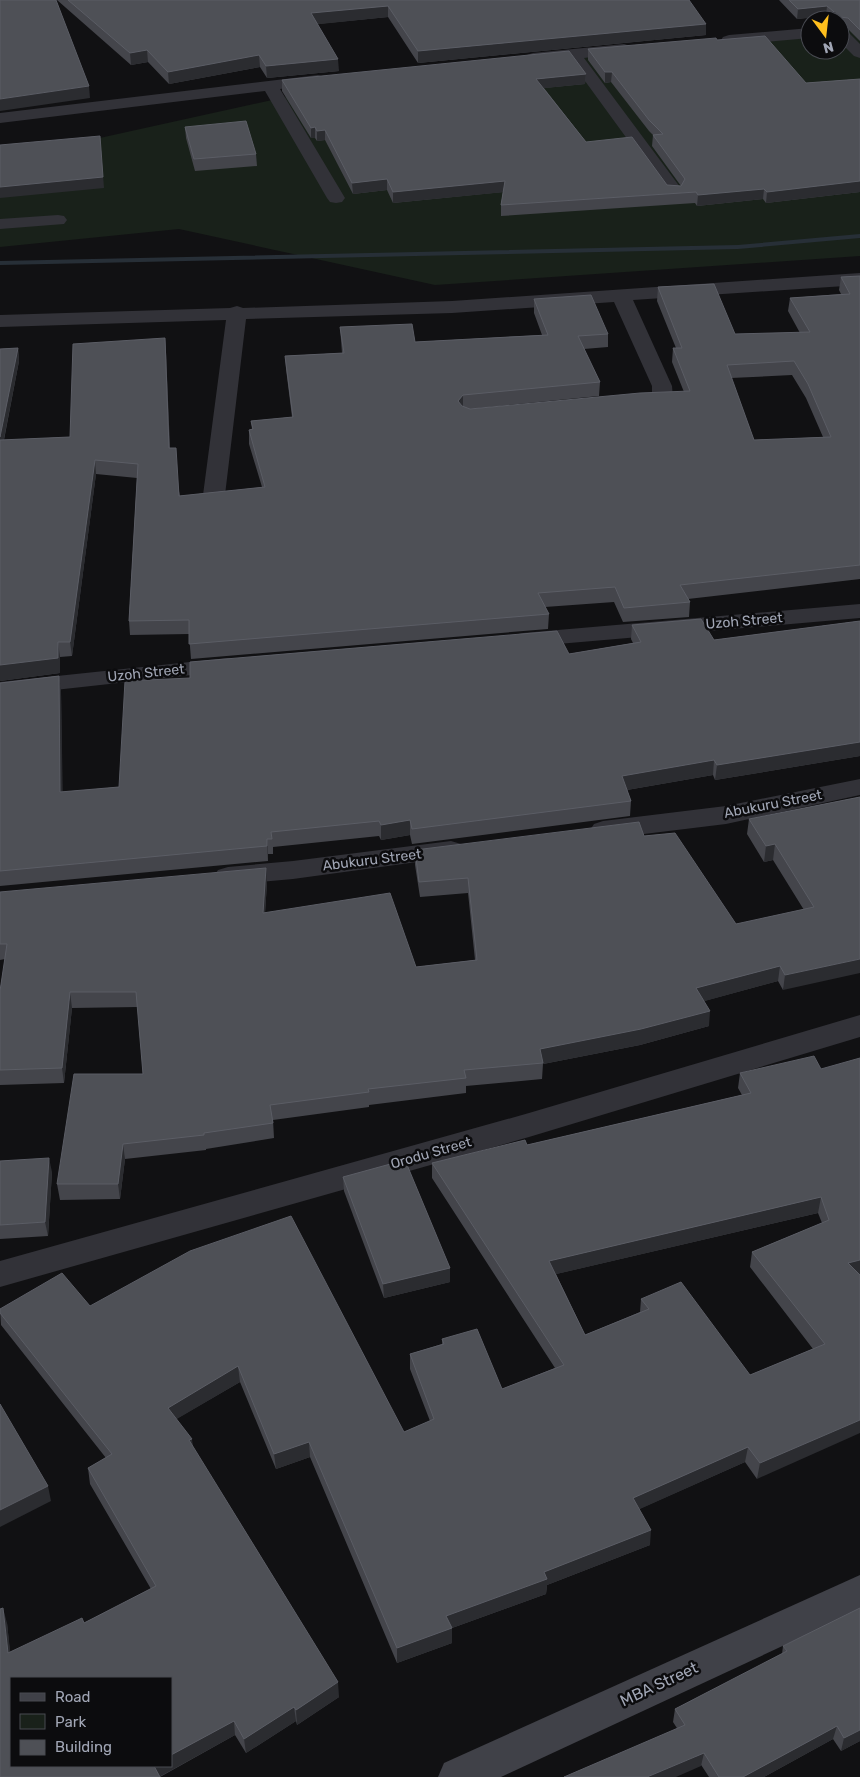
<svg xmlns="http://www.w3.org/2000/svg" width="860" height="1777" font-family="Rubik,sans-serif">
	<rect width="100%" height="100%" fill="#111113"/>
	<!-- green -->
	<polygon fill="#19211a" points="860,28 860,256 435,285 179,229 0,247 0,160 372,78 810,33 810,50 840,50 840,30"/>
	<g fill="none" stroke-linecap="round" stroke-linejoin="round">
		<!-- stream -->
		<polygon fill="#272f37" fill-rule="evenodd" points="860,234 860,238 738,249 0,265 0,261 738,245"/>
		<!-- street -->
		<g fill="#323238" fill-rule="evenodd">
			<polygon points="810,28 810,38 729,45 723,43 721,40 723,37 729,35"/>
			<polygon points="840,28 846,30 860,44 860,58 854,56 840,42"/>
			<polygon points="624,44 630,46 632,49 630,52 584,58 680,187 683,191 680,195 674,196 668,195 569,59 533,63 527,61 525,58 527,55 533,53"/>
			<polygon points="318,75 324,77 326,80 324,83 280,89 345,198 342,202 336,203 330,202 327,198 265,91 0,123 0,113"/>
			<polygon points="58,215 64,216 67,220 64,224 0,229 0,219"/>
			<path d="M860,273V285L633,300L672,386L673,398L670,402C656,406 638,409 624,405L621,401L624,397L652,393V386L614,302L452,313L246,319L225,495L222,500L214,502L206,500L203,495L226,320L0,327V315L230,308L237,306L243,308L452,301Z"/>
			<polygon points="860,604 860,618 523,647 514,645 511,640 514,635 523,633"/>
			<polygon points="228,658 237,660 240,665 237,670 0,696 0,682"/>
			<polygon points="860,779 860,795 726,824 603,839 594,836 590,830 594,824 603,821 726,806"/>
			<polygon points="451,841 461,844 464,850 461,856 293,879 228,885 218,882 214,876 218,870 228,867 293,861"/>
			<polygon points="860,1015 860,1037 529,1137 0,1287 0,1261 529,1113"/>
		</g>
		<!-- secondary -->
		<polygon fill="#404148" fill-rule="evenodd" points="860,1575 860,1610 501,1777 438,1777 444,1763"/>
	</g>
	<!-- wall -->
	<g fill="#44454b" fill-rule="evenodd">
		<polygon points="57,0 689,0 706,35 418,63 388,17 317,24 339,71 267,78 260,67 169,84 148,62 131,65"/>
		<polygon points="779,0 860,0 860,41 847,28 840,27 840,20 830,20 826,16 797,19"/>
		<polygon points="717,40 806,83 860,79 860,192 766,203 763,199 697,206 695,203 501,216 501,205 503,192 393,203 387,190 353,194 325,140 317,141 315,138 311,138 282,91 282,80 586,74 585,84 544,88 586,142 667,185 681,186 652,146 653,135 649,131 611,82 605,83 588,60 588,49"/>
		<polygon points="185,127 256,154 257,166 195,171 186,138"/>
		<path d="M860,276V579L688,599L690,602L689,617L623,622L614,602L545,607L549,614L548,629L191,659L189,634L130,635L129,621L137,478L96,474L72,656L60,657V673L0,681V349L18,348L19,361L4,440L70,437L165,338L166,352L170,448L180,496L262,487L249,444V430L252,429L251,421L292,417L286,369L285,356L342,353L340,327L415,342L542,335L534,313V299L608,334V347L584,349L600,382L599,396L469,409L684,392L672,362L673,348H676L657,301L658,287L735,334L800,333L788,311L790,298L841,294L839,290L841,277ZM792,375L806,398L823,437L754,440L731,378Z"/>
		<polygon points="860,621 860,756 715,780 713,775 627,790 631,801 630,816 412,844 410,835 381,840 379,836 273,847 273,854 268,854 268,861 0,886 0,683 59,676 61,691 62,792 119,787 190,678 569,654 633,643 631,639 632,625 714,640"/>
		<polygon points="860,797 783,990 778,981 704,1001 709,1026 640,1045 543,1064 542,1079 466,1086 466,1093 369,1105 369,1107 273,1120 274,1138 206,1149 206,1150 125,1159 120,1199 60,1200 57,1184 143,1074 138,1007 72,1008 64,1083 0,1085 0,991 5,959 0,960 0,892 267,883 265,913 416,967 475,960 468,893 420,897 415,865 415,850 644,836 736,924 804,910 773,860 764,862 747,834 749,819"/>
		<path d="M821,1069L860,1275L757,1479L745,1462L639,1509L650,1545L547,1585L546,1594L452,1628V1643L397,1663L310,1457L276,1469L240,1382L176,1419L339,1697L297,1725L296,1721L246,1753L235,1735L160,1777H0L7,1623L10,1653L84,1623L151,1589L90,1484L88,1468L106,1458L1,1325L0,1309L90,1306L404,1432L430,1421L410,1369V1354L442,1344V1339L502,1389L555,1368L432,1178V1163L527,1145L742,1095L738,1088L740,1073ZM818,1213L822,1223L752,1252L750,1267L813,1349L750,1375L641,1299L640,1312L585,1335L556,1274Z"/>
		<polygon points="0,1167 52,1172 48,1236 0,1239"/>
		<polygon points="343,1177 450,1268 450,1282 384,1298 344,1191"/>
		<polygon points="783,1646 860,1741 841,1751 833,1739 764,1777 709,1777 673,1722 675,1709 782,1654"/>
	</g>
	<!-- shaded-wall -->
	<g fill="#2b2c30">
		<polygon points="388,6 388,17 311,25 311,13"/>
		<polygon points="827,6 826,16 797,19 798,9"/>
		<polygon points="706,24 706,35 418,63 418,51"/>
		<polygon points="147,50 148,62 131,65 130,53"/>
		<polygon points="259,55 260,67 169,84 168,72"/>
		<polygon points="338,59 339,71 267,78 266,66"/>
		<polygon points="605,72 612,72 611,82 605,83"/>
		<polygon points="586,74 585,84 536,89 536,79"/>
		<polygon points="89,86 90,98 0,111 0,99"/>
		<polygon points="315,127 315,138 311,138 311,128"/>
		<polygon points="325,130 325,140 317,141 317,131"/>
		<polygon points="100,136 104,188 0,198 0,187"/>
		<polygon points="387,179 387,190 353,194 352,183"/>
		<polygon points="505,181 505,192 393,203 393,192"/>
		<polygon points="860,181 860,192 766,203 767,192"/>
		<polygon points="764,189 763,199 697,206 698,195"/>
		<polygon points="165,338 166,352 170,462 169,448"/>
		<polygon points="18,348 19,361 1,454 0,445 0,437"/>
		<polygon points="463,395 463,409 458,401"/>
		<polygon points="95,460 96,474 72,656 70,642"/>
		<polygon points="58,642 60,657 60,673 0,681 0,665"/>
		<polygon points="59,676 61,691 63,807 60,792"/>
		<polygon points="860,742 860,756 715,780 717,765"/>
		<polygon points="714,760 713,775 621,791 622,776"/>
		<polygon points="410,820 410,835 381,840 381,825"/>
		<polygon points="267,839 268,854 268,861 267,846"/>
		<polygon points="775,844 773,860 764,862 766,846"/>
		<polygon points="266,868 267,883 264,928 263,913"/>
		<polygon points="860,959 860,973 783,990 785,975"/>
		<polygon points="780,966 778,981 694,1004 696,988"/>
		<polygon points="70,992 72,1008 64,1083 62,1068"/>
		<polygon points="710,1011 709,1026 640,1045 543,1064 540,1049"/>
		<polygon points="123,1144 125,1159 120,1199 118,1184"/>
		<polygon points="49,1158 52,1172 48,1236 45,1222"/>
		<polygon points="821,1197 818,1213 548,1276 549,1261"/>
		<polygon points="860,1260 860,1275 845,1279 848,1263"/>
		<polygon points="450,1268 450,1282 384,1298 383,1284"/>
		<polygon points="238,1366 240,1382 170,1423 168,1408"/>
		<polygon points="860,1420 860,1433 757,1479 760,1463"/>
		<polygon points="192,1439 194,1454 189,1440"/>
		<polygon points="309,1442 310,1457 276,1469 274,1454"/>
		<polygon points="748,1447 745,1462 631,1513 633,1498"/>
		<polygon points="48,1486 51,1501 0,1527 0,1510"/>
		<polygon points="651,1530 650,1545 547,1585 546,1594 452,1628 452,1643 397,1663 397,1648 446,1616 544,1572"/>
		<polygon points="3,1608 7,1623 12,1668 8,1653"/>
		<polygon points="338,1682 339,1697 297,1725 296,1710"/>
		<polygon points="294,1707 296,1721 246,1753 244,1739"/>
		<polygon points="234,1721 235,1735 159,1777 154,1766 171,1766 171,1755"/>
		<polygon points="837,1726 833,1739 764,1777 743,1777"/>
		<polygon points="860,1730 860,1741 841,1751 844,1738"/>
		<polygon points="704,1753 701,1766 676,1777 647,1777"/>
	</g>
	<!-- building -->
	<g fill="#4e5056" stroke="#5b5d65" fill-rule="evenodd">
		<polygon points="0,0 56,0 89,86 0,99"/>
		<polygon points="68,0 689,0 706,24 418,51 388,6 311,13 338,59 266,66 259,55 168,72 147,50 130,53"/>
		<polygon points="789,0 860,0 860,30 848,18 840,17 827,6 798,9"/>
		<polygon points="765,36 806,83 860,79 860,181 767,192 764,189 698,195 696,192 501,205 505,181 393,192 387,179 352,183 325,130 317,131 315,127 311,128 282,80 569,51 586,74 536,79 586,142 632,137 667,185 681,186 685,179 653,135 663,134 649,120 612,72 605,72 588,49 716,38 717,40"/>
		<polygon points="246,121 256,154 194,159 185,127"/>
		<polygon points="100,136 103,177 0,187 0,145"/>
		<path d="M860,276V565L680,585L690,602L624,608L615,587L538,593L549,614L189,644V620L129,621L138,464L95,460L70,642H58V658L0,665V440L70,437L73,344L165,338L169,448H176L179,496L265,487L249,430L253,429L251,421L293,417L285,356L344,353L340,327L412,324L415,342L548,335L534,299L591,295L608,334L578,336L600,382L463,395L458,401L462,406L470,409L640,393L690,391L673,348H682L658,287L714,284L735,334L810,332L790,298L850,294L841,277ZM794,361L808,384L831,437L754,440L727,365Z"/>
		<polygon points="18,348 0,437 0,349"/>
		<polygon points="701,619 714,640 860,621 860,742 717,765 714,760 622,776 631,801 412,829 410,820 381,825 379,821 271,832 272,839 267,839 267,846 0,871 0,683 59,676 60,792 119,787 125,681 190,678 190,662 557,631 569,654 641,642 632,625"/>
		<polygon points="860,797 860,959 785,975 780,966 696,988 710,1011 641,1029 540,1049 543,1063 464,1070 466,1078 368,1089 369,1092 270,1105 273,1123 204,1133 204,1135 123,1144 118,1184 57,1184 74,1074 143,1074 136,992 70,992 62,1068 0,1070 0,991 7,944 0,944 0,892 266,868 263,913 390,893 416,967 477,960 468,878 419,882 415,850 639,822 644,836 675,833 736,924 814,907 775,844 766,846 749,819"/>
		<path d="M814,1056L821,1069L860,1058V1260L848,1263L860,1275V1420L760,1463L748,1447L633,1498L651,1530L544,1572L547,1579L446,1616L452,1628L397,1648L309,1442L274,1454L238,1366L168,1408L192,1439L189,1440L338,1682L296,1710L294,1707L244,1739L234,1721L171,1755V1678H11V1766H154L160,1777H0V1609L3,1608L8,1653L82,1618L84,1623L156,1586L88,1468L112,1454L0,1313V1309L62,1273L90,1306L190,1251L291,1216L404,1432L434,1419L410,1354L444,1344L442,1339L477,1329L502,1389L564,1365L432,1163L525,1140L527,1145L751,1093L740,1073ZM821,1197L829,1220L752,1252L825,1344L750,1375L681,1282L641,1299L649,1309L585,1335L549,1261Z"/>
		<polygon points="49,1158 45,1222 0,1225 0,1161"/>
		<polygon points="405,1160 450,1268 383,1284 343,1177"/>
		<polygon points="0,1404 48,1486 0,1510"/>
		<polygon points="860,1608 860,1730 844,1738 837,1726 743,1777 719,1777 704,1753 647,1777 564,1777 685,1725 675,1709 787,1651 783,1646"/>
	</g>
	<g text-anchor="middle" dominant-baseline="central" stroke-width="5" stroke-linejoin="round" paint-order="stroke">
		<!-- street labels -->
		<g font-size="14" fill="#a1a6b5" stroke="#0c0c0e">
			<text transform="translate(744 621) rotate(-5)">Uzoh Street</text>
			<text transform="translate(146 673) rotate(-6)">Uzoh Street</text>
			<text transform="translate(773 804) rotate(-11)">Abukuru Street</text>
			<text transform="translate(372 860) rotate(-7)">Abukuru Street</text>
			<text transform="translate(431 1153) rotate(-16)">Orodu Street</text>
		</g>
		<!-- near-street labels -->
		<g font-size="16" fill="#a1a6b5" stroke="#0c0c0e">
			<text transform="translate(659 1684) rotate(-25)">MBA Street</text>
		</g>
	</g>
	<!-- legend -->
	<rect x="10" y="1677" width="162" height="90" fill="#0c0c0e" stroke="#484a51"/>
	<rect x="20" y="1693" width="25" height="8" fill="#404148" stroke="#484a51"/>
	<text x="55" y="1702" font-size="15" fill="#a1a6b5">Road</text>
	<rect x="20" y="1714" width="25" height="15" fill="#19211a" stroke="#484a51"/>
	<text x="55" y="1727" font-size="15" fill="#a1a6b5">Park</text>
	<rect x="20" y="1740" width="25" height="15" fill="#4e5056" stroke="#484a51"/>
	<text x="55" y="1752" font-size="15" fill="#a1a6b5">Building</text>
	<!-- north arrow -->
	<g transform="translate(825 35) rotate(165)"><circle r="24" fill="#0c0c0e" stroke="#484a51"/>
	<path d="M0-4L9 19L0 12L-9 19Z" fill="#ffbf1d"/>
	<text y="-8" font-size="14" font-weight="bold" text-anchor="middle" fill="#a1a6b5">N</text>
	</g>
</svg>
